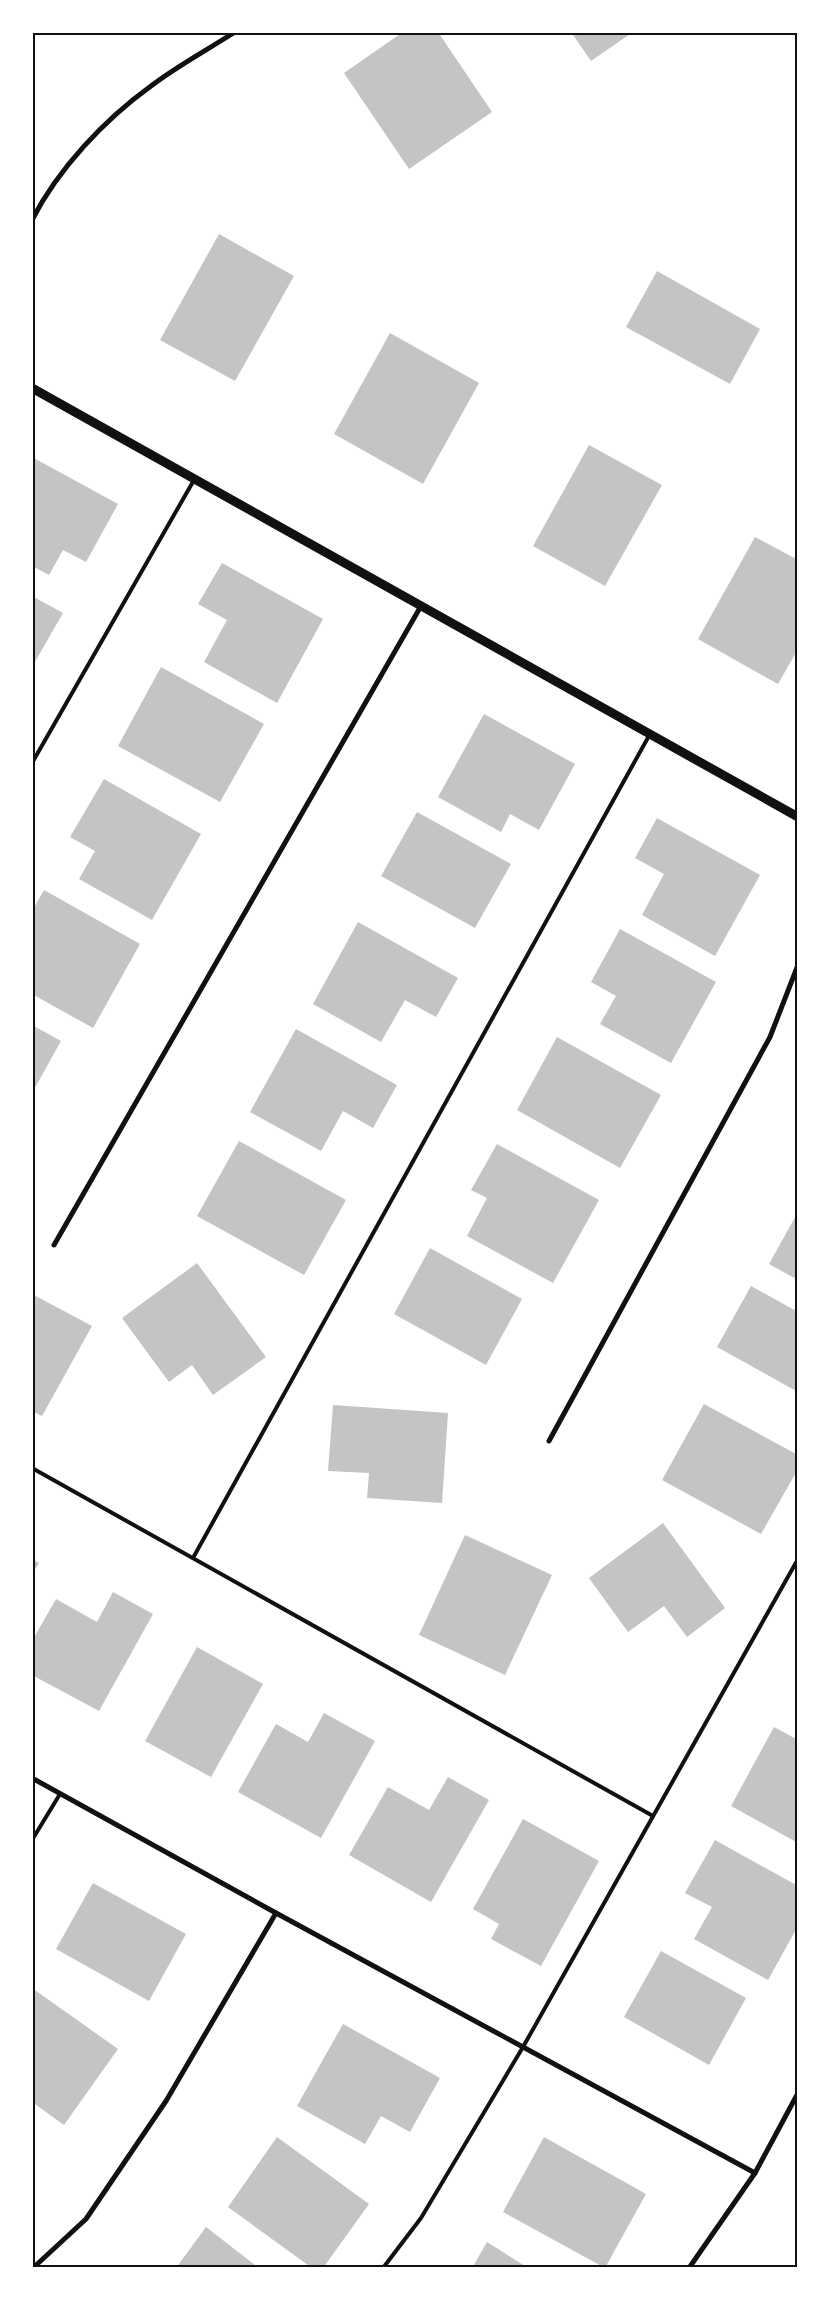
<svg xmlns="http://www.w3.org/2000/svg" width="830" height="2300" font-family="Helvetica,sans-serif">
	<rect width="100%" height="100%" fill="#fff"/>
	<!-- building -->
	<g fill="#c4c4c4">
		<polygon points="403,32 438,32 492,112 409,169 344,73"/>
		<polygon points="571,32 633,32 591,61"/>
		<polygon points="219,234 294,276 235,381 160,340"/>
		<polygon points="657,271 760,329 730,384 626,327"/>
		<polygon points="390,333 479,383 423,484 334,434"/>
		<polygon points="589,445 662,485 605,586 533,546"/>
		<polygon points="32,457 118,504 86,562 63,550 49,575 32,566"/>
		<polygon points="755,537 798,560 798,649 778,684 698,639"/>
		<polygon points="222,563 323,619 277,703 204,662 227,620 198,604"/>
		<polygon points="32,596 63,613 32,667"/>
		<polygon points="161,667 264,724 220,802 118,746"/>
		<polygon points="484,714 575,764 539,830 510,814 501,832 438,797"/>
		<polygon points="104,779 201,834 152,920 79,879 95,851 70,837"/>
		<polygon points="417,812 511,864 475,928 381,876"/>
		<polygon points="657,818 760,875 715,956 642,915 664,874 635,858"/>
		<polygon points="44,890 140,944 93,1028 32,994 32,911"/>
		<polygon points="358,922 458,978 436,1017 405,1000 381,1042 313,1004"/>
		<polygon points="620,929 716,982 671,1063 600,1024 616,996 591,982"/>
		<polygon points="32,1025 61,1041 32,1093"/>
		<polygon points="296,1029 397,1085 373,1128 343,1111 321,1151 250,1112"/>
		<polygon points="557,1037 661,1095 620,1168 517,1110"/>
		<polygon points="239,1141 346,1200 304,1275 197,1216"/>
		<polygon points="497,1144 599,1200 553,1283 467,1236 487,1198 471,1190"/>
		<polygon points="798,1212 798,1280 769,1264"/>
		<polygon points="430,1248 522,1299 486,1365 394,1314"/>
		<polygon points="197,1263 266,1357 213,1395 192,1365 169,1382 122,1318"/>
		<polygon points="751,1286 798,1312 798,1392 717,1347"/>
		<polygon points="32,1294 92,1326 42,1416 32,1411"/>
		<polygon points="704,1404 798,1455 798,1469 761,1534 662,1480"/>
		<polygon points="333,1405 448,1413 442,1503 367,1498 369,1473 328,1471"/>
		<polygon points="663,1523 725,1608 687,1637 664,1606 628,1632 589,1578"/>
		<polygon points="465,1535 552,1575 505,1675 419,1635"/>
		<polygon points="32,1559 39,1563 32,1574"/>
		<polygon points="113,1592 153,1614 99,1711 32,1675 32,1641 56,1599 97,1622"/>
		<polygon points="197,1647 263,1684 211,1777 145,1741"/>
		<polygon points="324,1713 375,1741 321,1838 238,1792 276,1724 308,1742"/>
		<polygon points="774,1727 798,1740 798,1843 731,1806"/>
		<polygon points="448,1777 489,1800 431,1902 349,1855 388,1787 429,1810"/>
		<polygon points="523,1819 599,1861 541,1966 491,1939 499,1924 473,1909"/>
		<polygon points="715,1840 798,1886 798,1926 768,1980 694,1939 712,1907 685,1893"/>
		<polygon points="93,1883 186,1934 149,2001 56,1949"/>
		<polygon points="661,1951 746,1998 709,2065 624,2017"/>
		<polygon points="32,1988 118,2049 64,2125 32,2102"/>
		<polygon points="343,2024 440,2078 410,2132 381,2116 365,2144 297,2106"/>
		<polygon points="277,2137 369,2204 323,2268 312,2268 228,2207"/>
		<polygon points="544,2137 646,2194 605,2268 503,2212"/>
		<polygon points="206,2227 259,2268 176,2268"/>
		<polygon points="487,2242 528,2268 472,2268"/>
	</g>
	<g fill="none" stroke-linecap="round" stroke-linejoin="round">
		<!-- service -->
		<g stroke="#111" stroke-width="4">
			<polyline points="32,763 194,480"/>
			<polyline points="32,1468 653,1816"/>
			<polyline points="193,1558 650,734"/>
			<polyline points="32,1840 60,1794"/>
			<polyline points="383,2268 421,2218 523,2047 798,1559"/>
		</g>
		<!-- minor -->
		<g stroke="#111" stroke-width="5">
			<path d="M32,220C58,169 104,120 151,86C177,66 207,50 235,32"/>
			<polyline points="54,1245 421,606"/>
			<polyline points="549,1441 770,1037 798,965"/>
			<polyline points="32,1778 276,1913 755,2173"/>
			<polyline points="33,2268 86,2219 166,2101 276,1913"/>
			<polyline points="689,2268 755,2173 798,2093"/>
		</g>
		<!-- tertiary -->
		<polyline stroke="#111" stroke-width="9" points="32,388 798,817"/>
	</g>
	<!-- border -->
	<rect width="830" height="2300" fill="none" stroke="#ffffff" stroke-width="68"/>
	<rect x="34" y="34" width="762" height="2232" fill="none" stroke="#111" stroke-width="2"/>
</svg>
